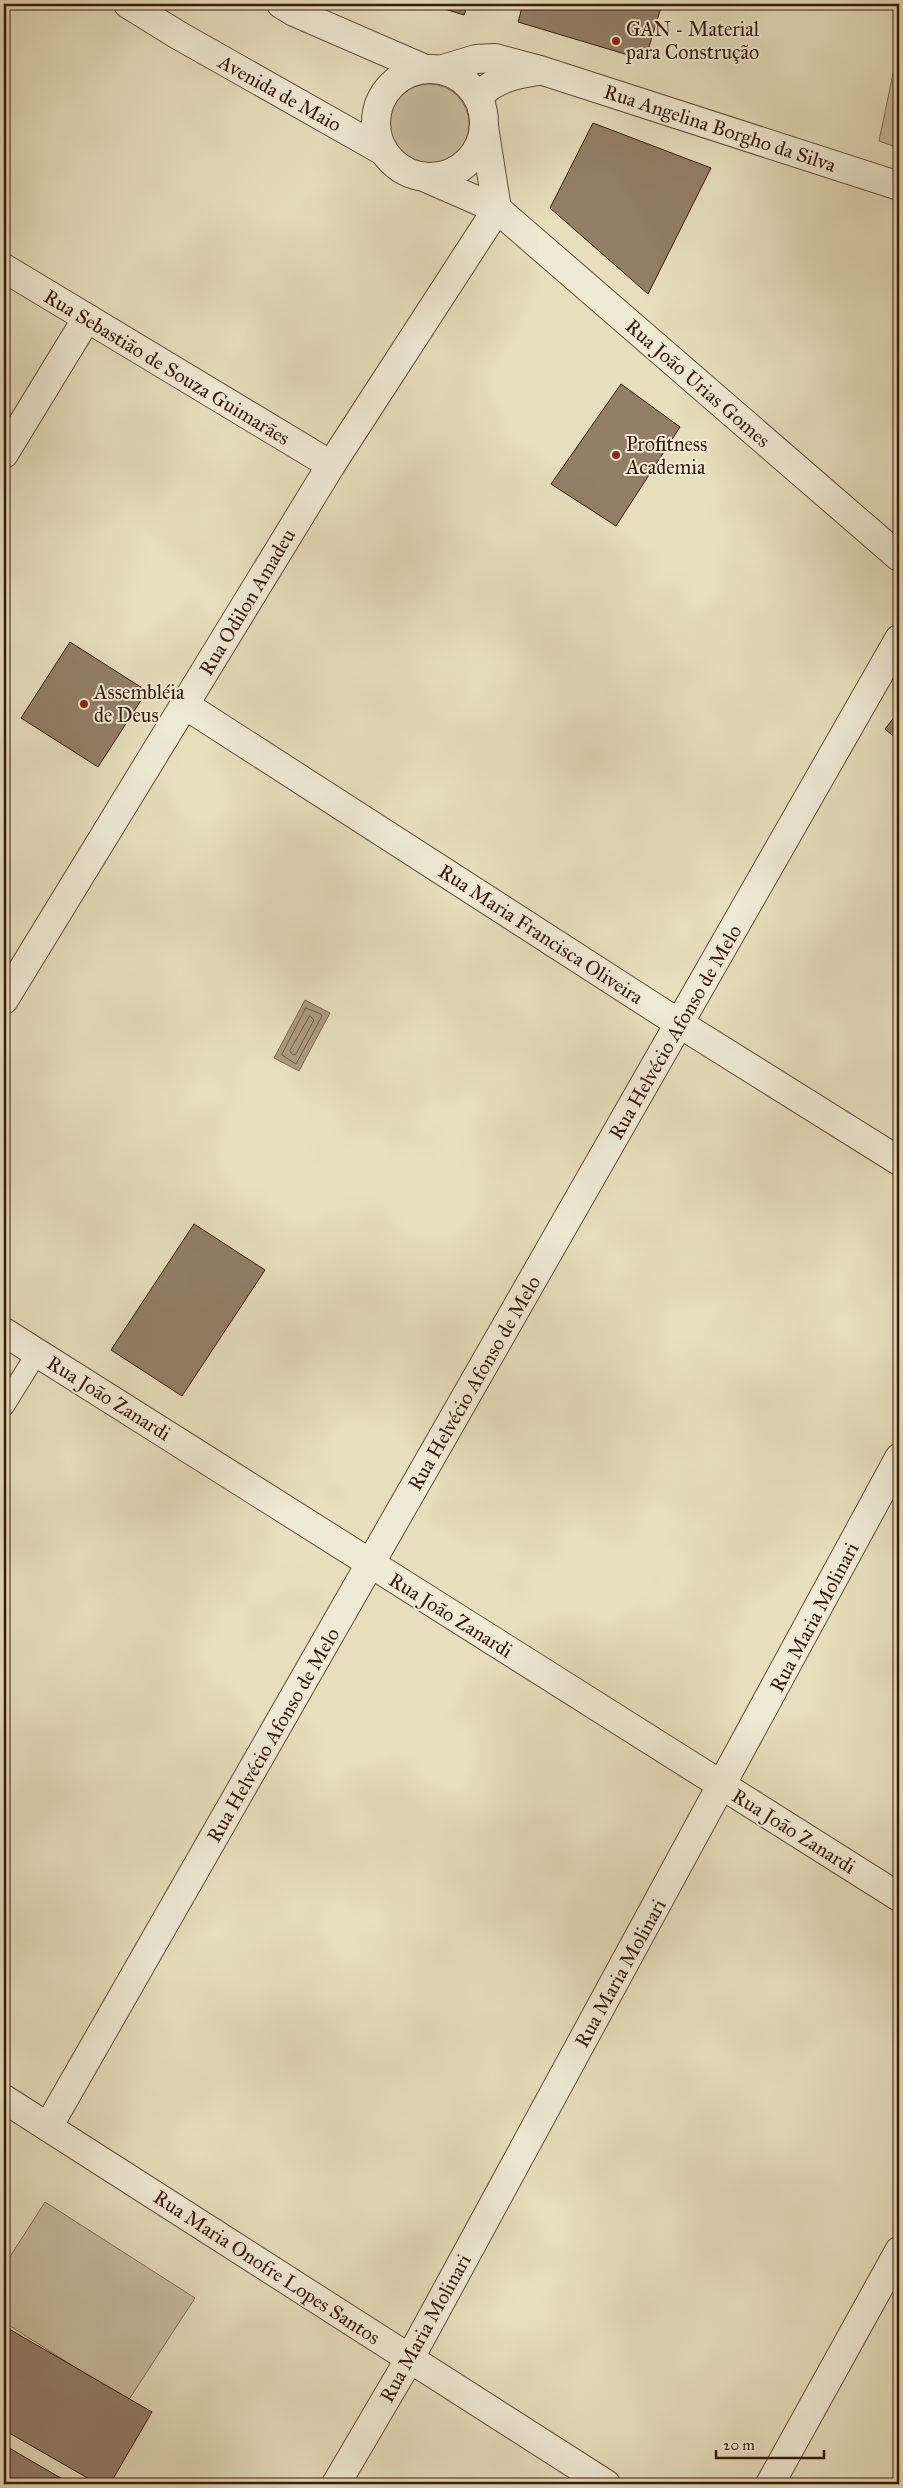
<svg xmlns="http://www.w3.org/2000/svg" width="903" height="2488" font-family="'IM FELL Great Primer',serif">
	<rect width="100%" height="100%" fill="#e6debd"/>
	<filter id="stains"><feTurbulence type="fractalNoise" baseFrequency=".004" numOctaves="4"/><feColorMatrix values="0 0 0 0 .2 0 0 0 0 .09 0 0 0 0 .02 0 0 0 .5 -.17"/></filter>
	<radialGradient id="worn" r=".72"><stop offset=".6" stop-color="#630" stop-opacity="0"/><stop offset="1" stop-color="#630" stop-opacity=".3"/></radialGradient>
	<!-- green -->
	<g fill="#c9bd9f" stroke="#826b56">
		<polygon points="899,45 899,148 879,141"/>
		<circle cx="429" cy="124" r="40"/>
		<polygon points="45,2202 195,2298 128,2401 4,2322 4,2266"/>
	</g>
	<!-- water -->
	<polygon fill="#ac9b81" stroke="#7e6752" points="305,1000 330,1013 299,1071 274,1058"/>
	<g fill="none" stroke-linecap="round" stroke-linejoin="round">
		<!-- shore -->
		<g stroke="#735a46" stroke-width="1">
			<polygon points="306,1008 321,1014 322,1016 296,1064 282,1055"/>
			<polygon points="310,1016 314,1020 296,1054 293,1055 290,1051"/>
		</g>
	</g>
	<!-- building -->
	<g fill="#937f68" stroke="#3a190c">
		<polygon points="429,4 468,4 464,15"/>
		<polygon points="523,4 662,4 645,60 518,22"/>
		<polygon points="593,123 711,168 648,294 550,208"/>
		<polygon points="621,384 680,427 616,526 551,484"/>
		<polygon points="70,642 147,691 98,767 21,718"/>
		<polygon points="899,711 899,741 885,729"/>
		<polygon points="194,1224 265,1270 182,1396 111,1350"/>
		<polygon points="4,2326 152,2412 110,2484 98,2484 4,2430"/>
		<polygon points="4,2445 71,2484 4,2484"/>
	</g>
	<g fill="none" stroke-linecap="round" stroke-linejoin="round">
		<!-- service casing -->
		<g stroke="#654a38" stroke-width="22">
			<polyline id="service" points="4,1406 37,1353"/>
		</g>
		<!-- minor casing -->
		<g stroke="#654a38" stroke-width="30">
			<g id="minor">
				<polyline points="4,268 331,465"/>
				<polyline points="4,454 87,318"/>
				<polyline points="185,705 680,1024 899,1161"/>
				<polyline points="4,1332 899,1897"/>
				<polyline points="4,2099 606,2484"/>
				<polyline points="48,2127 899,639"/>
				<polyline points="336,2484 410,2358 899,1458"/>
				<polyline points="770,2484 899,2251"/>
			</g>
		</g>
		<!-- tertiary casing -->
		<g stroke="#654a38" stroke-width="30">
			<g id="tertiary">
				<polyline points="128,4 178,35 383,151"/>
				<polyline points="281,4 294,12 423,68"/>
				<circle cx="430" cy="123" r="54"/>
				<polyline points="443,69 476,59 495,58 540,70 899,186"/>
				<path d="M479,97C492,79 517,74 539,71"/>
				<polyline points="484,127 497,209"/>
				<polyline points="426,178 497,209 899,557"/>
				<polyline points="4,1000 331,465 497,209"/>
			</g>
		</g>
		<!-- service -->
		<use href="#service" stroke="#efead4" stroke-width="20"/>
		<!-- minor -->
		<use href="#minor" stroke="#efead4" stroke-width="28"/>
		<!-- tertiary -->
		<use href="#tertiary" stroke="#efead4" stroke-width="28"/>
	</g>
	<!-- markers -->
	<g fill="#8f2418" stroke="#efead4" stroke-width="2">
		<circle cx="616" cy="41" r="5"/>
		<circle cx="616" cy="455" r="5"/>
		<circle cx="84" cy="704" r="5"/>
	</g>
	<g text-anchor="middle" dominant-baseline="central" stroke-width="4" stroke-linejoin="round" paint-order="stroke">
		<!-- poi labels -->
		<g font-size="20" fill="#3a190c" stroke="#efead4" text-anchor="start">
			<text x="626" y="29">GAN - Material<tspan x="626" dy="23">para Construção</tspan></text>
			<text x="626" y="444">Profitness<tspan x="626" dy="23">Academia</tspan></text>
			<text x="94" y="692">Assembléia<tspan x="94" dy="23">de Deus</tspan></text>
		</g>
		<!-- street labels -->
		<g font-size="20" fill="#3a190c" stroke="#efead4">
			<text transform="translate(280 93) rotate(29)">Avenida de Maio</text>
			<text transform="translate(720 128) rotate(18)">Rua Angelina Borgho da Silva</text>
			<text transform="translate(167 367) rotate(31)">Rua Sebastião de Souza Guimarães</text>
			<text transform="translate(698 383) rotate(41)">Rua João Urias Gomes</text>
			<text transform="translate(247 602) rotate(-59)">Rua Odilon Amadeu</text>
			<text transform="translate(541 934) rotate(33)">Rua Maria Francisca Oliveira</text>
			<text transform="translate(675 1032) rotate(-60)">Rua Helvécio Afonso de Melo</text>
			<text transform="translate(474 1383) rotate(-60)">Rua Helvécio Afonso de Melo</text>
			<text transform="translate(109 1398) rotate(32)">Rua João Zanardi</text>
			<text transform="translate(451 1615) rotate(32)">Rua João Zanardi</text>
			<text transform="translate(814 1617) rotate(-62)">Rua Maria Molinari</text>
			<text transform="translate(273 1735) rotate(-60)">Rua Helvécio Afonso de Melo</text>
			<text transform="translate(794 1831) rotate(32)">Rua João Zanardi</text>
			<text transform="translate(620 1973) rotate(-61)">Rua Maria Molinari</text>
			<text transform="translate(267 2267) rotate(33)">Rua Maria Onofre Lopes Santos</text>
			<text transform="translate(425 2328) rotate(-61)">Rua Maria Molinari</text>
		</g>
	</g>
	<!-- margin -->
	<rect width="903" height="2488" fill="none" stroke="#e6debd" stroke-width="20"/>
	<rect x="5" y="5" width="893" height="2478" fill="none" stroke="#3a190c" stroke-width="2.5"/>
	<rect x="10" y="10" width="883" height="2468" fill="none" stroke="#3a190c"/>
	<!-- scale -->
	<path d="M716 2450v8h108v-8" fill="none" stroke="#3a190c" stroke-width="2.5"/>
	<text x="723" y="2450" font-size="15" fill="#3a190c" stroke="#efead4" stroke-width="4" paint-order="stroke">20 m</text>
	<rect width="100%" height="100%" filter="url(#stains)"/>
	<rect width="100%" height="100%" fill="url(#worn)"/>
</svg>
